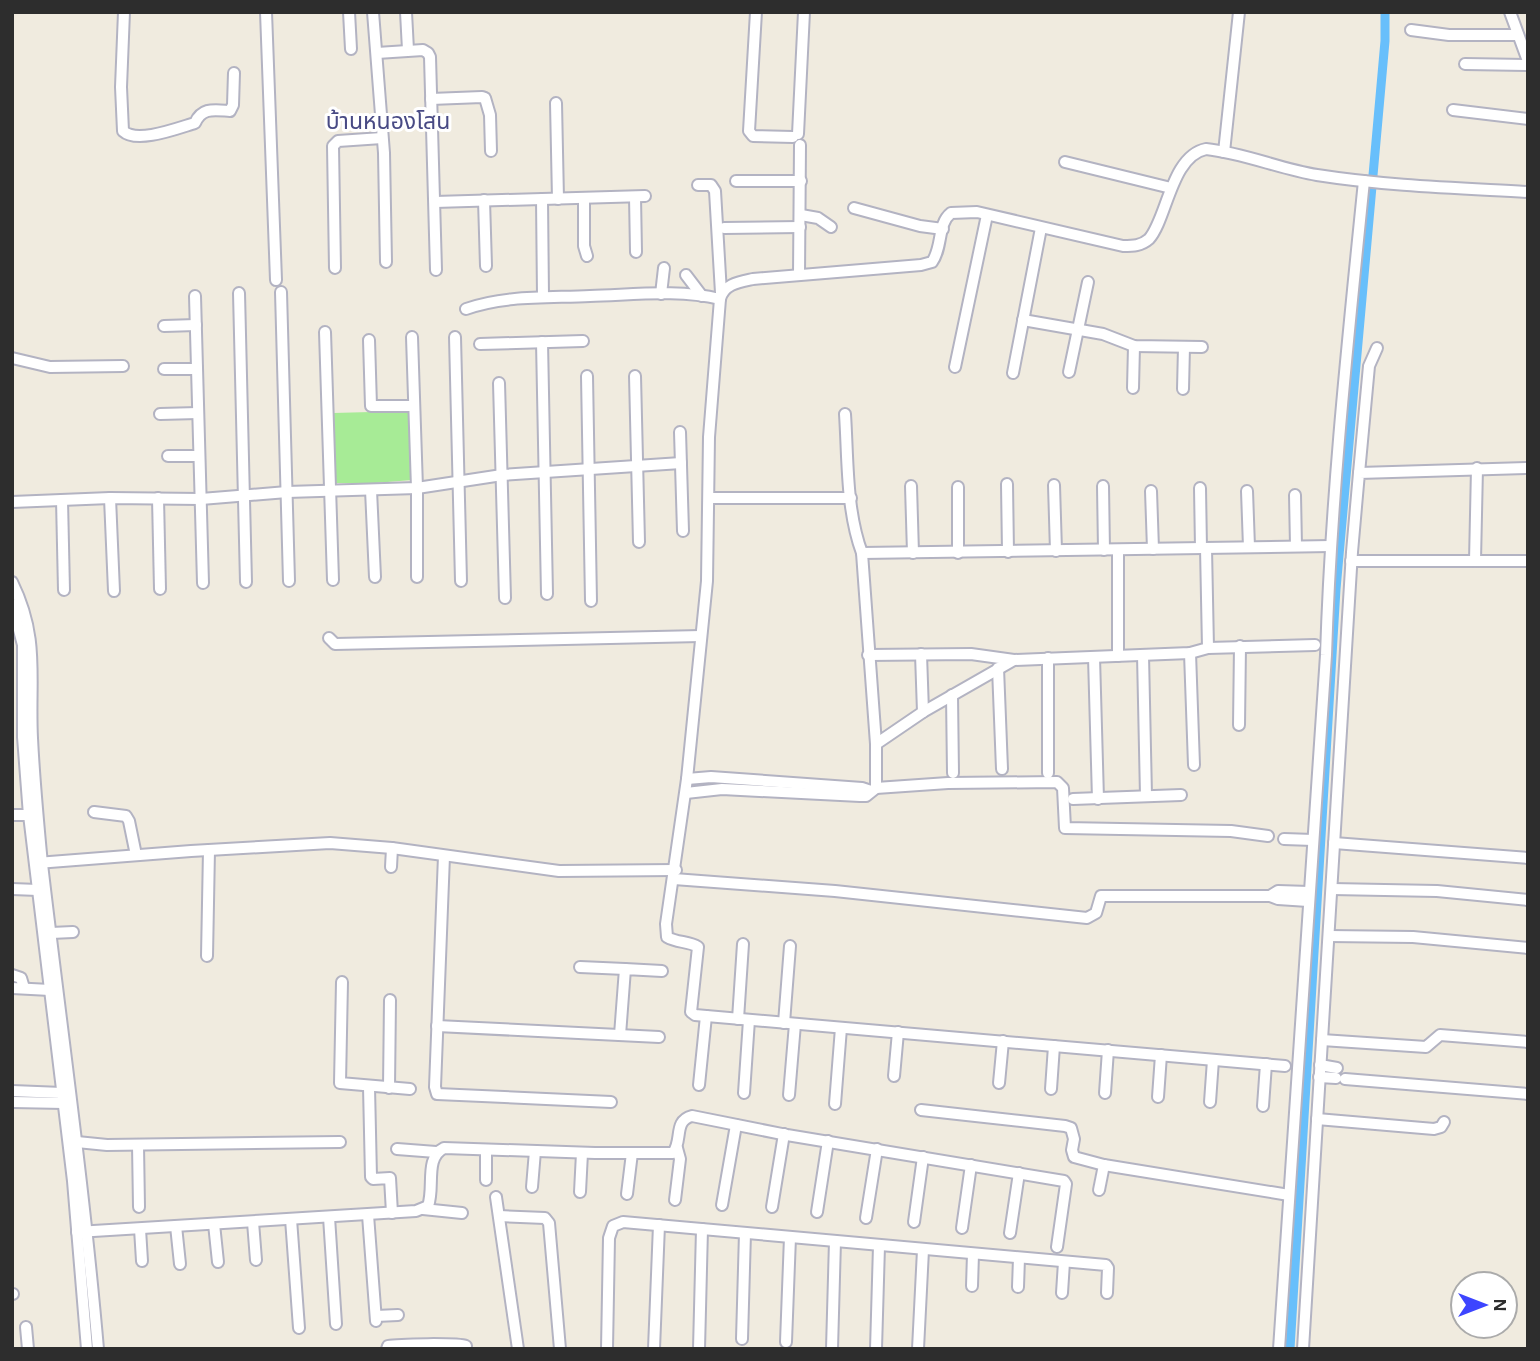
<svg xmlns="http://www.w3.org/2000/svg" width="1540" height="1361" font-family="'Alegreya Sans','Noto Sans Thai',sans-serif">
	<rect width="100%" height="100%" fill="#f0ebdf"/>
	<!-- green -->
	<polygon fill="#a7eb96" points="409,411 412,480 375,483 335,483 333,413"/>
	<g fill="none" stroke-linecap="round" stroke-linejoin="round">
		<!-- canal -->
		<polyline stroke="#68bffb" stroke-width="9" points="1290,1349 1336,589 1385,41 1385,12"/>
		<!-- minor casing -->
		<g stroke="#b3b3c2" stroke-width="14">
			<g id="minor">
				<path d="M124,12L121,87L123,131C137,144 178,128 195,123C202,107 214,110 230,111L233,105L234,73"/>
				<polyline points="266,12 276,280"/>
				<polyline points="349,12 351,49"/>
				<polyline points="373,12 384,153 386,262"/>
				<polyline points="406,12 408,50"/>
				<polyline points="756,12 749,131 753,136 793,137"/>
				<polyline points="1510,12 1528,61"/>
				<polyline points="1411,30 1449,35 1518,35"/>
				<polyline points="377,53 423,50 428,53 430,57 436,270"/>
				<polyline points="1465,64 1528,65"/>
				<polyline points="431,99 482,97 485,98 490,115 491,151"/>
				<polyline points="556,103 558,199"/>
				<polyline points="1453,110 1528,119"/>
				<polyline points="798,134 804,12"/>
				<polyline points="1224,152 1239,12"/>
				<polyline points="1065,162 1171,188"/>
				<polyline points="736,181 801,181"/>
				<polyline points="698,185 711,185 715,191 721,293"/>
				<polyline points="635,197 636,252"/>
				<polyline points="542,199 543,296"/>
				<polyline points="584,199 584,246 587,256"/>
				<polyline points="484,200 486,266"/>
				<polyline points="435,202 645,196"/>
				<polyline points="854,208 920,226 943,229"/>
				<polyline points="801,215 818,218 831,227"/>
				<polyline points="724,228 800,227"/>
				<polyline points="335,268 333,146 338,141 382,138"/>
				<polyline points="686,275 702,296"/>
				<polyline points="799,275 800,145"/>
				<polyline points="281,292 289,581"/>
				<polyline points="239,293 246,582"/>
				<polyline points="661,294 664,268"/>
				<polyline points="195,296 203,583"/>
				<path d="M466,309C505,295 549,298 590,296C632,295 678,289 720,299"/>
				<polyline points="1023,320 1103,334 1134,346 1202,347"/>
				<polyline points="164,326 196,325"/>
				<polyline points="325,332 333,580"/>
				<polyline points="412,337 417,488 417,577"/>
				<polyline points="455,337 461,581"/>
				<polyline points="369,340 371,406 413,406"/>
				<polyline points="542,342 547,594"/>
				<polyline points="480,344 583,341"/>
				<polyline points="12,358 50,367 123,366"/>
				<polyline points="955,367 987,215"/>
				<polyline points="164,369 197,369"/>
				<polyline points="1069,372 1088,282"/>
				<polyline points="1013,373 1041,228"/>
				<polyline points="587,376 591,601"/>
				<polyline points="635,376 639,542"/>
				<polyline points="499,383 505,598"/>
				<polyline points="1133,388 1134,346"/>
				<polyline points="1183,389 1184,347"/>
				<polyline points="160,414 198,413"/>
				<polyline points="680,432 683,531"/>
				<polyline points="168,456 199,456"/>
				<polyline points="1359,473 1369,366 1377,348"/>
				<polyline points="1007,484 1008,552"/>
				<polyline points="1054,485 1056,551"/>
				<polyline points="911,486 913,553"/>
				<polyline points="1103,486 1104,550"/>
				<polyline points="1200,488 1201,548"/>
				<polyline points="371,490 375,577"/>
				<polyline points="1151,491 1153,549"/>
				<polyline points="1247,491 1249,547"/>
				<polyline points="1295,495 1296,546"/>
				<polyline points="110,498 114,591"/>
				<polyline points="158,498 160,589"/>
				<polyline points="709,498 851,498"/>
				<polyline points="62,500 64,590"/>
				<polyline points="12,502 110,498 201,499 287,492 417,488 502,475 681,463"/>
				<polyline points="1118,550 1118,656"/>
				<polyline points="862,553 1331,546"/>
				<polyline points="958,553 958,487"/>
				<polyline points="1351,561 1528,561"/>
				<polyline points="1475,561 1477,468"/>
				<path d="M12,582C40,639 29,678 32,738C34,780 38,822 42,864C61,1026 84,1187 98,1349"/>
				<polyline points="12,604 23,645 23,737 29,815 73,1181 87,1349"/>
				<polyline points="329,638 335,644 701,636"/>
				<polyline points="1208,648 1315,645"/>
				<polyline points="1190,653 1194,765"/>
				<polyline points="921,654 923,712"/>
				<polyline points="868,655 971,654 1014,660"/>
				<polyline points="1143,655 1146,796"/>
				<polyline points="1094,657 1098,799"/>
				<polyline points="1048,658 1048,773"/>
				<polyline points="998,668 1002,769"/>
				<polyline points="952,695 953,773"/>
				<polyline points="1239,725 1240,646"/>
				<polyline points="876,744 923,712 1014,660 1190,653 1208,648 1206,548"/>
				<polyline points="687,779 711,777 862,788 871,791"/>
				<polyline points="876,788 948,783 1057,782 1063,788 1065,828 1231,831 1268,836"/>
				<path d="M686,793L722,789L860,796H866L876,788V744L862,553C846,510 848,459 845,414"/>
				<polyline points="1073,799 1181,795"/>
				<polyline points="94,812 126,816 129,821 136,855"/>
				<polyline points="12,815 29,815"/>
				<polyline points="1284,839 1313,840"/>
				<polyline points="1334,843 1528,858"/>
				<polyline points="444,856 435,1087 437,1094 611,1102"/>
				<polyline points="37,863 191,851 330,843 392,848 559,871 676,870"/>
				<polyline points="391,867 392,848"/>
				<polyline points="674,879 835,891 1087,918 1096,913 1101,896 1270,896 1278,899 1308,901"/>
				<polyline points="12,889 38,890"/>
				<polyline points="1332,889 1437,891 1528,900"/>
				<polyline points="1270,896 1278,891 1309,892"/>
				<polyline points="51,933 73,932"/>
				<polyline points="1329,936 1413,937 1528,948"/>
				<polyline points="207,956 209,850"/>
				<polyline points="580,967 625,969"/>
				<polyline points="12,975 21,978 24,988"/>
				<polyline points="342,982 340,1083 410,1089"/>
				<polyline points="12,988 50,990"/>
				<polyline points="738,1019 743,944"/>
				<polyline points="784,1023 790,946"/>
				<polyline points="437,1026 659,1037"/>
				<polyline points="620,1035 625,969 662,971"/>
				<polyline points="1322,1040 1426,1047 1440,1035 1528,1042"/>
				<polyline points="1320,1065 1337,1068"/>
				<path d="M1285,1066L695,1015L691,1012L698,947C689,941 677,943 667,937L666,924L687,779L707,581L709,437L720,299C724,284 739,282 753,279L921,265L932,262C943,247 937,224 951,213L977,212L1123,246C1133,246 1141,246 1149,239C1167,219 1171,156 1206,149C1244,153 1280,169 1317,175C1387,186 1457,188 1528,192"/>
				<polyline points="894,1076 898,1032"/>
				<polyline points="1319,1077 1336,1078"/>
				<polyline points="1345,1079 1528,1094"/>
				<polyline points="999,1083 1003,1041"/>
				<polyline points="699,1085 706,1016"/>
				<polyline points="369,1087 371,1177 373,1179 390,1178 392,1213"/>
				<polyline points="389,1088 390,1000"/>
				<polyline points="1051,1089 1054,1046"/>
				<polyline points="12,1091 62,1093"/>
				<polyline points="744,1093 749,1020"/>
				<polyline points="1105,1093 1108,1050"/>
				<polyline points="789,1095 795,1024"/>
				<polyline points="1158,1097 1161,1055"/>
				<polyline points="12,1102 64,1103"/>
				<polyline points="1210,1102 1213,1060"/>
				<polyline points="835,1104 841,1028"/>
				<polyline points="1263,1106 1266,1064"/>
				<polyline points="921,1110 1065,1126 1071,1128 1074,1139 1072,1150 1074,1157 1104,1165 1289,1195"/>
				<polyline points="1317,1119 1434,1129 1441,1127 1444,1122"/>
				<polyline points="77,1142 107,1145 340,1142"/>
				<polyline points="138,1145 139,1207"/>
				<polyline points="397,1149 436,1152"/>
				<polyline points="486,1180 486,1150"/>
				<polyline points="532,1187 535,1151"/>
				<polyline points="1099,1190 1104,1165"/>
				<polyline points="580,1192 582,1153"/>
				<polyline points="627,1194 632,1153"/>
				<polyline points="496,1197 518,1349"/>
				<polyline points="675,1200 680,1159 677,1148"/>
				<polyline points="722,1205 736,1125"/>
				<polyline points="772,1207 784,1134"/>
				<polyline points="423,1209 462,1213"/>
				<polyline points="817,1212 828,1141"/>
				<polyline points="368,1215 376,1321"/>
				<polyline points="499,1216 545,1218 549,1223 560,1349"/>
				<polyline points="329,1217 336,1324"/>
				<polyline points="866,1218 877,1149"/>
				<polyline points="291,1219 299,1328"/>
				<polyline points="253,1222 256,1260"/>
				<polyline points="914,1222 923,1157"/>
				<polyline points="214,1224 218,1262"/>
				<polyline points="176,1226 180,1264"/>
				<polyline points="962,1228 971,1165"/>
				<polyline points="140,1229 142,1261"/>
				<path d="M77,1232L416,1211L428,1206C435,1187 424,1158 444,1148L595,1153H673C683,1140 673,1121 692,1116L787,1135L1064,1181L1066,1184L1057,1247"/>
				<polyline points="1010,1233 1019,1173"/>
				<polyline points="972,1286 973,1254"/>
				<polyline points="1018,1287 1019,1258"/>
				<polyline points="1062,1293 1064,1262"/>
				<polyline points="12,1294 13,1294"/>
				<polyline points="376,1316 398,1315"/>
				<polyline points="26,1327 28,1349"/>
				<polyline points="742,1339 745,1233"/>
				<polyline points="786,1342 790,1237"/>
				<path d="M387,1349L388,1346C398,1344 458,1343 466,1346"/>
				<polyline points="607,1349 609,1238 613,1226 623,1222 1106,1265 1108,1268 1107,1293"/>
				<polyline points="654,1349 659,1225"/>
				<polyline points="699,1349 702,1229"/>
				<polyline points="832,1349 835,1241"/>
				<polyline points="876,1349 879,1246"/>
				<polyline points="918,1349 923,1250"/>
				<path d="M1279,1349L1326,655C1331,496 1348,339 1364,181"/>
				<polyline points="1303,1349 1352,552 1359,473 1528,468"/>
			</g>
		</g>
		<!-- minor -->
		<use href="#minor" stroke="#fff" stroke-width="10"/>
	</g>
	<g text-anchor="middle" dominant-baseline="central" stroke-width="6" stroke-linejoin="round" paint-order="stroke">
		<!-- quarter labels -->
		<g font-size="23" fill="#484a84" stroke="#fff">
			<text x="388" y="122">บ้านหนองโสน</text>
		</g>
	</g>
	<!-- border -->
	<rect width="1540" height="1361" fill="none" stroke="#2d2d2d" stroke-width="28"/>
	<!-- north arrow -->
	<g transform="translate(1484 1305) rotate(90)"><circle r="33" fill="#ffffff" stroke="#ababab" stroke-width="2"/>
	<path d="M0-5L12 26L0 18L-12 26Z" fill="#3d45ff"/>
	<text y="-10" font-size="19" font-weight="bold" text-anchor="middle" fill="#2d2d2d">N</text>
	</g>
</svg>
